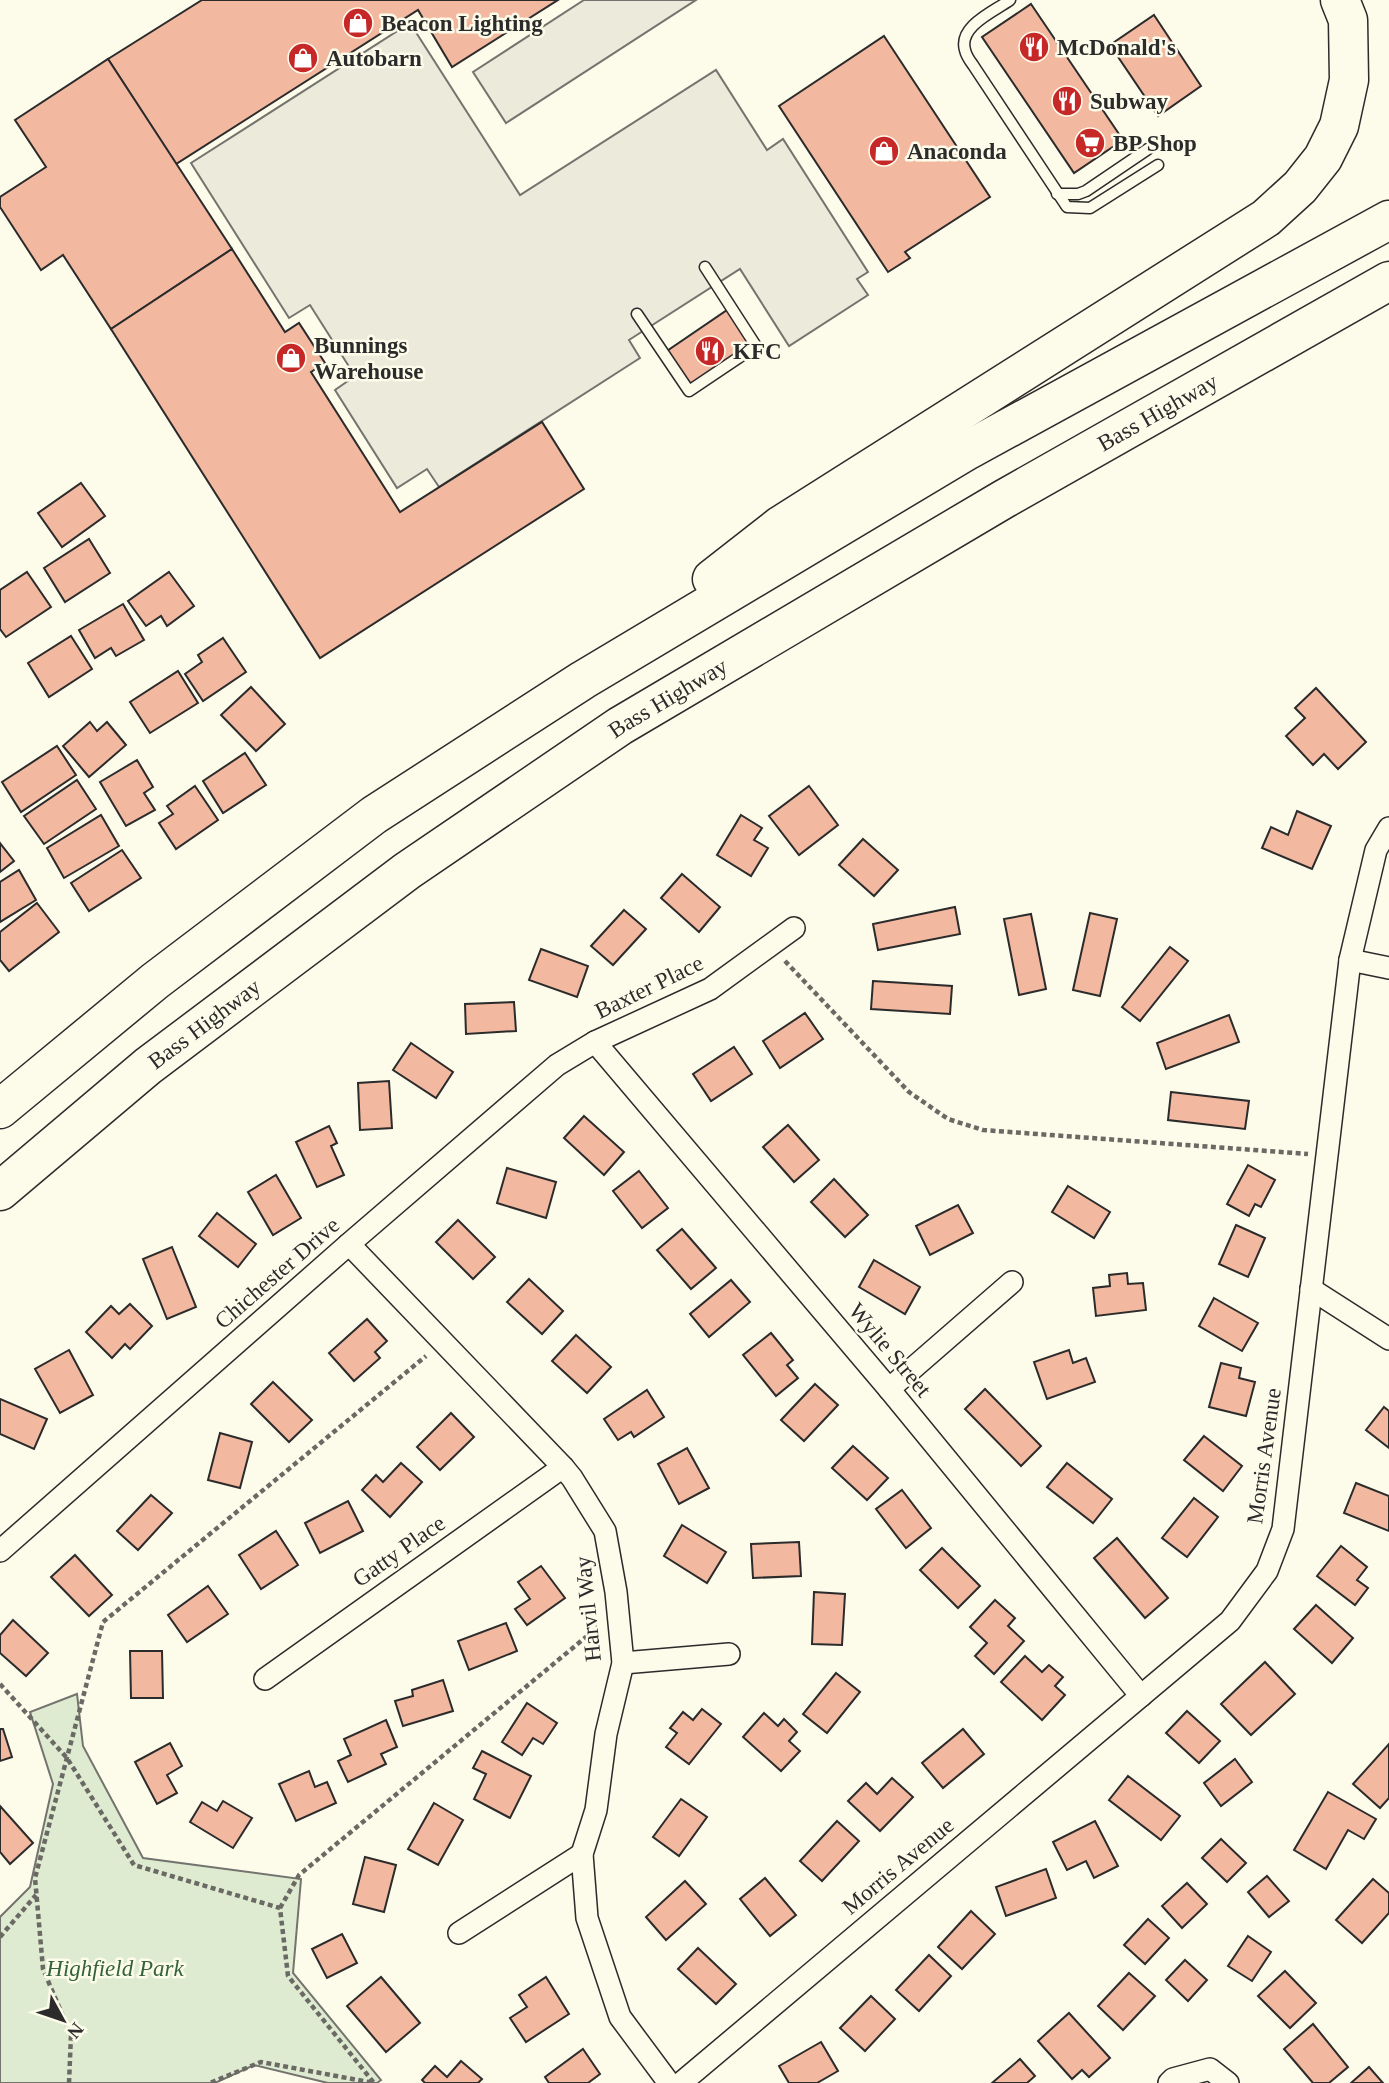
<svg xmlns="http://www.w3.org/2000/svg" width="1389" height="2083" font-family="Georgia,serif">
	<rect width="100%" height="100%" fill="#fdfbea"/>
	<!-- green -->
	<polygon fill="#deebd1" stroke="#74746e" stroke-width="2" points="77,1694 83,1746 143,1858 301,1879 293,1973 381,2080 377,2083 328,2083 254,2065 215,2083 0,2083 0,1917 30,1887 53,1784 30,1712"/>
	<!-- parking -->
	<g fill="#eceadb" stroke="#74746e" stroke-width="2">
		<polygon points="584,0 696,0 506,123 473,72"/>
		<polygon points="410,23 520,195 716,70 767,150 783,139 868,272 857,279 868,295 789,346 740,269 629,340 640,358 439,487 427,469 397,488 335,390 355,376 310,305 289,318 191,163"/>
	</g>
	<!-- building -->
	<g fill="#f2b8a0" stroke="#2b2b2b" stroke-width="2">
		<polygon points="202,0 558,0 452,67 418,10 176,164 108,59"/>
		<polygon points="1031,4 1123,140 1074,173 982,37"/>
		<polygon points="1154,15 1201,86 1158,116 1110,45"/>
		<polygon points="884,36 990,197 905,252 910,258 888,272 779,106"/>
		<polygon points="108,59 232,249 111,329 63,255 41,270 0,207 0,197 46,167 15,120"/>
		<polygon points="232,249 285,332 299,323 325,363 311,372 400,512 542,422 584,489 320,658 111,329"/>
		<polygon points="733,306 760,346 688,395 661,355"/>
		<polygon points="81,483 105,516 62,547 38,513"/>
		<polygon points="89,539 110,573 65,602 44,568"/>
		<polygon points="27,572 51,607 6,637 0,629 0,590"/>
		<polygon points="169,572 194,606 167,626 161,616 146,626 128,601"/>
		<polygon points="123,604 144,640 116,656 111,648 95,658 79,630"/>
		<polygon points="71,636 92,669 49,697 28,663"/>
		<polygon points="223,638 246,672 203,701 185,674 202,662 198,655"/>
		<polygon points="178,671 198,703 150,733 130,702"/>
		<polygon points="251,687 285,724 256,751 221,715"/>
		<polygon points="1316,688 1366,742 1338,769 1324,754 1313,765 1286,736 1305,718 1295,708"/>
		<polygon points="90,722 97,731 107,722 126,745 89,777 63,746"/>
		<polygon points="57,746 76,775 21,812 2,782"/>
		<polygon points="245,753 266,785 223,813 203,781"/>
		<polygon points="137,760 153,787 144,793 155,810 126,826 100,782"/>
		<polygon points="77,780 96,809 44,844 24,816"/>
		<polygon points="195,786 218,820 176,849 159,823 173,814 167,806"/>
		<polygon points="809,786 838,825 799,855 769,816"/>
		<polygon points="1297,811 1331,826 1312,869 1262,848 1271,827 1288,835"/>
		<polygon points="101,815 119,846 64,878 47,848"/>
		<polygon points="741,815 762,828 754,840 768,848 751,876 717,855"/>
		<polygon points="863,839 898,870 874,896 839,865"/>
		<polygon points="0,843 14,861 0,872"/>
		<polygon points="122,850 141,878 89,911 71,883"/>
		<polygon points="19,870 36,900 0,922 0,882"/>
		<polygon points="682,874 720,907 699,932 661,898"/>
		<polygon points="37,903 59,932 9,971 0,960 0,932"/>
		<polygon points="955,907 960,934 878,950 873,924"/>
		<polygon points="624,910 646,929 613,965 591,946"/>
		<polygon points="1090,913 1117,919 1100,996 1073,990"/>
		<polygon points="1031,914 1046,989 1019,995 1004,919"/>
		<polygon points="1170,947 1188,961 1140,1021 1122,1007"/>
		<polygon points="541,949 588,966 577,997 529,980"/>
		<polygon points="873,981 952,986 950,1014 871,1009"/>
		<polygon points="514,1002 516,1031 466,1034 465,1004"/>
		<polygon points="805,1013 823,1039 780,1068 763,1041"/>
		<polygon points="1229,1015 1239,1042 1166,1069 1157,1043"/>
		<polygon points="411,1043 453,1072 436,1098 393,1070"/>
		<polygon points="734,1047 752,1074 711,1101 693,1074"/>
		<polygon points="389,1081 392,1128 360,1130 358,1083"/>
		<polygon points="1171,1092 1249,1101 1245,1129 1168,1120"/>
		<polygon points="584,1116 624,1152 604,1175 564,1138"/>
		<polygon points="788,1125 819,1160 794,1182 763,1147"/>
		<polygon points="329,1126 337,1143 331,1146 344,1175 317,1187 296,1142"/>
		<polygon points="1248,1165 1275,1180 1261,1207 1255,1204 1249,1216 1227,1204"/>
		<polygon points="507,1168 556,1182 546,1218 497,1203"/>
		<polygon points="639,1171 668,1208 642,1228 613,1191"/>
		<polygon points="276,1175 301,1218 273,1235 248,1192"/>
		<polygon points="834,1179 868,1215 845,1237 811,1202"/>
		<polygon points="1068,1186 1110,1212 1094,1238 1052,1212"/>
		<polygon points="958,1205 973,1233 930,1255 916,1226"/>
		<polygon points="217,1213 256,1244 238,1267 199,1236"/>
		<polygon points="458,1220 495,1257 473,1279 436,1242"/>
		<polygon points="1236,1225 1265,1238 1248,1277 1219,1264"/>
		<polygon points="682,1229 716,1268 691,1289 657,1250"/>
		<polygon points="172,1247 196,1307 167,1319 143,1259"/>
		<polygon points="874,1260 920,1287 905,1314 859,1287"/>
		<polygon points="1127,1273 1128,1284 1143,1283 1146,1310 1096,1316 1093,1288 1110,1286 1109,1275"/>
		<polygon points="529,1279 563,1311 542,1334 507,1302"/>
		<polygon points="731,1280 750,1302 709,1337 690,1314"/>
		<polygon points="1214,1298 1258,1323 1242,1351 1199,1326"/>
		<polygon points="130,1304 152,1326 130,1349 125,1344 112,1358 86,1332 111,1306 119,1314"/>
		<polygon points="367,1319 387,1341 375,1352 380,1358 354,1381 329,1353"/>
		<polygon points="771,1333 793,1360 787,1365 798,1378 776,1396 743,1355"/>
		<polygon points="576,1335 611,1367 587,1393 552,1361"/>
		<polygon points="69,1350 93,1395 60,1413 35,1369"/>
		<polygon points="1069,1350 1073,1363 1086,1358 1095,1382 1047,1399 1034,1362"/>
		<polygon points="1221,1363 1241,1368 1239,1378 1255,1382 1246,1416 1209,1407"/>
		<polygon points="273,1382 312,1420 289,1442 251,1404"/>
		<polygon points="815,1384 838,1405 804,1441 781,1420"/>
		<polygon points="985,1389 1041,1446 1021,1466 965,1409"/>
		<polygon points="647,1390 664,1417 634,1437 631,1432 618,1440 604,1419"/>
		<polygon points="0,1399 47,1419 34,1449 0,1434"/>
		<polygon points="1384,1407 1389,1411 1389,1448 1366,1430"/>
		<polygon points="451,1413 474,1437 440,1470 417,1447"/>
		<polygon points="220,1433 252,1442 240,1488 208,1480"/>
		<polygon points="1204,1436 1242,1466 1223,1491 1184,1460"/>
		<polygon points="853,1446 888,1478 867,1500 832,1468"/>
		<polygon points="687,1448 709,1488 679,1504 658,1464"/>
		<polygon points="401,1463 422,1482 390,1517 362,1490 376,1475 383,1482"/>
		<polygon points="1067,1463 1112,1499 1093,1523 1047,1487"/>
		<polygon points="1356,1483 1389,1496 1389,1531 1344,1513"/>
		<polygon points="902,1490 931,1528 906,1548 876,1509"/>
		<polygon points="151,1495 172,1513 138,1550 117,1531"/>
		<polygon points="1194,1498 1218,1517 1187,1557 1162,1538"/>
		<polygon points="348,1501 363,1531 320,1553 305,1523"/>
		<polygon points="682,1525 726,1552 707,1583 664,1556"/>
		<polygon points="276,1531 298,1565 261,1589 239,1555"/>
		<polygon points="1117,1538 1168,1598 1145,1618 1094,1558"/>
		<polygon points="799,1542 801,1576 753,1578 751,1544"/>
		<polygon points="1341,1546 1367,1567 1357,1580 1368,1588 1355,1605 1317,1576"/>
		<polygon points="942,1548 980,1586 958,1608 920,1570"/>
		<polygon points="75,1555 112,1595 89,1616 51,1577"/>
		<polygon points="541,1566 565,1598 527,1625 515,1609 530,1599 518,1582"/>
		<polygon points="208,1586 228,1614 187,1642 168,1615"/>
		<polygon points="814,1592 845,1594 842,1645 812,1644"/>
		<polygon points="995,1600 1015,1618 1008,1626 1024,1641 994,1674 975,1656 987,1643 970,1627"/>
		<polygon points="1316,1605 1353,1638 1332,1663 1294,1629"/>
		<polygon points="13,1620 48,1653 26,1676 0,1653 0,1635"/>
		<polygon points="506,1623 517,1651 469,1670 458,1641"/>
		<polygon points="130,1651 162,1651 163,1698 131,1698"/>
		<polygon points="1025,1656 1042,1672 1049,1665 1063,1677 1055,1686 1065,1695 1042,1720 1001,1682"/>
		<polygon points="1265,1662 1295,1694 1251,1735 1221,1704"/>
		<polygon points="836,1673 860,1692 827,1733 803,1714"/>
		<polygon points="443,1680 453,1711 403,1726 395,1701 413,1696 412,1690"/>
		<polygon points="527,1703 557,1723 543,1744 533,1738 522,1755 502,1742"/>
		<polygon points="702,1709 721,1724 689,1764 666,1747 677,1733 670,1728 683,1712 693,1720"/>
		<polygon points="1187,1711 1220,1741 1199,1763 1166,1733"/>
		<polygon points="764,1713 778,1726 784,1719 797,1732 789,1741 800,1751 781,1771 743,1737"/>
		<polygon points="386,1720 397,1747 381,1754 386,1764 348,1782 338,1761 351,1755 344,1739"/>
		<polygon points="0,1729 3,1729 12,1757 0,1761"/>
		<polygon points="963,1729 984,1754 943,1788 922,1763"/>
		<polygon points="170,1743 182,1766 167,1775 177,1793 157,1804 135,1762"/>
		<polygon points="1389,1744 1389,1798 1380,1808 1353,1784"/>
		<polygon points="482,1751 531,1776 510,1818 474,1799 486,1774 473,1768"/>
		<polygon points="1235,1759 1252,1782 1221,1806 1204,1783"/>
		<polygon points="309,1771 315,1787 327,1782 336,1803 296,1821 279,1784"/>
		<polygon points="1128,1776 1180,1816 1161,1840 1109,1800"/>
		<polygon points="892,1778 913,1797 880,1831 848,1801 866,1783 877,1794"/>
		<polygon points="1328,1792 1376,1819 1364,1839 1348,1830 1326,1869 1294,1850"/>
		<polygon points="681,1799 707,1817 679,1856 653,1837"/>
		<polygon points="223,1801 252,1818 233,1848 190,1822 202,1802 217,1811"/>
		<polygon points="434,1803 463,1820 438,1865 408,1849"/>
		<polygon points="0,1806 33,1843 10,1864 0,1852"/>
		<polygon points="837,1821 859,1841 822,1881 800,1861"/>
		<polygon points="1095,1821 1118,1866 1094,1878 1086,1861 1067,1870 1053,1842"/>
		<polygon points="1221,1839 1246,1863 1227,1882 1202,1858"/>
		<polygon points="365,1857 396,1865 384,1912 353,1904"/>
		<polygon points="1046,1869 1056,1898 1006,1916 996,1887"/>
		<polygon points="1267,1876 1289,1901 1269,1917 1248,1892"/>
		<polygon points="765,1878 796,1915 770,1936 740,1899"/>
		<polygon points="1373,1879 1389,1893 1389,1913 1362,1943 1336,1920"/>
		<polygon points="685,1881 706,1904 666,1940 646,1917"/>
		<polygon points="1187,1883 1207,1904 1182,1928 1162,1906"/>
		<polygon points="971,1911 995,1934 962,1969 938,1947"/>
		<polygon points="1148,1919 1169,1938 1145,1964 1124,1945"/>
		<polygon points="342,1934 357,1963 327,1978 312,1949"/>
		<polygon points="1248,1936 1271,1952 1252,1981 1228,1966"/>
		<polygon points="698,1948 736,1984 716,2004 678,1969"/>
		<polygon points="929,1955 951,1976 919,2011 896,1990"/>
		<polygon points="1185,1960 1207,1980 1188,2001 1166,1980"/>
		<polygon points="1285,1971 1316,2003 1290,2028 1258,1996"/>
		<polygon points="1129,1973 1155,1996 1123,2030 1098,2006"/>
		<polygon points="381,1977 420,2023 386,2052 347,2006"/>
		<polygon points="546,1977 569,2014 526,2042 510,2018 527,2007 519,1995"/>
		<polygon points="871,1996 895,2019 865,2051 840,2028"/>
		<polygon points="1069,2013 1110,2058 1089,2077 1082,2070 1072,2079 1038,2041"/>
		<polygon points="1313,2024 1348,2067 1329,2083 1313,2083 1284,2049"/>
		<polygon points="821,2042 838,2071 817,2083 789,2083 779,2066"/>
		<polygon points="583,2049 600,2074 588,2083 549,2083 545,2077"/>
		<polygon points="1020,2059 1035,2076 1027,2083 992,2083"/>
		<polygon points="461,2061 482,2079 478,2083 425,2083 422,2080 435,2066 447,2077"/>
		<polygon points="1369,2067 1383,2083 1351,2083"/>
	</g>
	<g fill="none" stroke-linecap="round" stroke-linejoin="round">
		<!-- service casing -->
		<g stroke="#2b2b2b" stroke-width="13">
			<g id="service">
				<path d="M1010,0C995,11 958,26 965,50C966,55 970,61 973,65L1067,207L1090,208L1158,165"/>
				<polyline points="1057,194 1078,194 1086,191 1148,149"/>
				<polyline points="637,314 689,391 756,346 705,267"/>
			</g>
		</g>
		<!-- minor casing -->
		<g stroke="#2b2b2b" stroke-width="24">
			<g id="minor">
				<polyline points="1350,960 1389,968"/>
				<polyline points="595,1042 889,1389 1141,1696"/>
				<polyline points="349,1244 563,1467 572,1478 605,1531 616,1592 623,1663 606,1734 596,1810 582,1854 587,1918 620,2017 669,2083"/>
				<polyline points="1311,1289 1389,1339"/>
				<polyline points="889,1389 1012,1282"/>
				<polyline points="0,1551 349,1244 557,1065 595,1042 710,989 794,928"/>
				<polyline points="623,1663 729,1654"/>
				<polyline points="265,1679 563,1467"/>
				<polyline points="459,1933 582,1854"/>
				<polyline points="681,2083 1230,1621 1267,1571 1283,1529 1350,960 1376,850 1389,828"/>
				<polyline points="1169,2083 1173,2079 1210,2069 1228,2083"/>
			</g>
		</g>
		<!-- motorway casing -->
		<g stroke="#2b2b2b" stroke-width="41">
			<g id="motorway">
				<polyline points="712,579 781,525 1266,218 1300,187 1323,158 1339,126 1349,80 1348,20 1340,0"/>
				<polyline points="0,1109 155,981 374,815 583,680 968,450 1389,220"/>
				<path id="s1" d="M0,1191L148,1066L407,871L620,726L1004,499L1389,281"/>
			</g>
		</g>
		<!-- path -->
		<g stroke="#6a6964" stroke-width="4.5" stroke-dasharray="5 3.5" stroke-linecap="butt">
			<polyline points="785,961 909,1092 948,1119 983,1130 1308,1154"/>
			<polyline points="0,1684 67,1758 134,1865 280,1908 288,1976 374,2083 261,2062 210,2083"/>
			<polyline points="280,1908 299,1875 598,1627"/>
			<polyline points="0,1937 36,1895"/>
			<polyline points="69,2083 71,2035 43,1969 35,1878 103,1622 426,1356"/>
		</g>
		<!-- service -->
		<use href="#service" stroke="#fdfbea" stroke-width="10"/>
		<!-- minor -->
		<use href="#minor" stroke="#fdfbea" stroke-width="21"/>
		<!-- motorway -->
		<use href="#motorway" stroke="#fdfbea" stroke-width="38"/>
	</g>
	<!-- icons -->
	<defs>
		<g id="shop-disc" transform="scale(1.575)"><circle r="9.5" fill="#c62828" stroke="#fdfbea"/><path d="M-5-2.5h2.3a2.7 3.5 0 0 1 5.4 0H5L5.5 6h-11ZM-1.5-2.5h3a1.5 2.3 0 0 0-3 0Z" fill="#fff"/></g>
		<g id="restaurant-disc" transform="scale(1.575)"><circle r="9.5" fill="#c62828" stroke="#fdfbea"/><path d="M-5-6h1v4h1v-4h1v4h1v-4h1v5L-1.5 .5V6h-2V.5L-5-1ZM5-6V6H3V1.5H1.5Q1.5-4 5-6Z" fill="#fff"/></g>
		<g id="supermarket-disc" transform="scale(1.575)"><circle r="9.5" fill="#c62828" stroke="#fdfbea"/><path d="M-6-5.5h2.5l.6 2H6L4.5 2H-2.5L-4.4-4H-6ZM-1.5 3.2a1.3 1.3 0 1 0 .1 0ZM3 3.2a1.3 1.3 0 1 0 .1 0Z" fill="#fff"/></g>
	</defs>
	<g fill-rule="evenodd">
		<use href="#shop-disc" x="358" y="23"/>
		<use href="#restaurant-disc" x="1034" y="47"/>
		<use href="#shop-disc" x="303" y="58"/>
		<use href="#restaurant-disc" x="1067" y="101"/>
		<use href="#supermarket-disc" x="1090" y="143"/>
		<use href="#shop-disc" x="884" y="151"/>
		<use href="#restaurant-disc" x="710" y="351"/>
		<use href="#shop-disc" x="291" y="358"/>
	</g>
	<g text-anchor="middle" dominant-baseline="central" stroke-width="5" stroke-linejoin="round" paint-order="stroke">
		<!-- poi labels -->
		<g font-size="23" font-weight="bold" fill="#2b2b2b" stroke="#fdfbea" text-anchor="start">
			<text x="381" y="23">Beacon Lighting</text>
			<text x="1057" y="47">McDonald's</text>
			<text x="326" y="58">Autobarn</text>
			<text x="1090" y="101">Subway</text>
			<text x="1113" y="143">BP Shop</text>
			<text x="907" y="151">Anaconda</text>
			<text x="314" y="345">Bunnings<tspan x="314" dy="26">Warehouse</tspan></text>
			<text x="733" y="351">KFC</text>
		</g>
		<!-- street labels -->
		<g font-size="23" fill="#2b2b2b" stroke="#fdfbea">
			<text stroke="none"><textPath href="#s1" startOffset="1398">Bass Highway</textPath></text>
			<text stroke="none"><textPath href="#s1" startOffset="831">Bass Highway</textPath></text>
			<text transform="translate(649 987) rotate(-26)">Baxter Place</text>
			<text stroke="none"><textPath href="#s1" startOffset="264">Bass Highway</textPath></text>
			<text transform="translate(277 1273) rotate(-41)">Chichester Drive</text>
			<text transform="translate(890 1350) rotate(50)">Wylie Street</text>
			<text transform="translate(1264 1456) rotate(-82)">Morris Avenue</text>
			<text transform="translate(399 1551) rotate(-35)">Gatty Place</text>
			<text transform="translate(588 1609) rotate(-96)">Harvil Way</text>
			<text transform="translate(898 1866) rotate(-40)">Morris Avenue</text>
		</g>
		<!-- park labels -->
		<g font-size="23" font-style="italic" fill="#34623c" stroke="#fdfbea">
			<text x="115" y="1968">Highfield Park</text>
		</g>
	</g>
	<!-- north arrow -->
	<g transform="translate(63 2020) rotate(130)" stroke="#fdfbea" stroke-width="5" paint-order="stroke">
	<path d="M0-5L12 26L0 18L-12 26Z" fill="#2b2b2b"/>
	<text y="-10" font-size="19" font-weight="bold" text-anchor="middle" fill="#2b2b2b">N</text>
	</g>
</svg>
